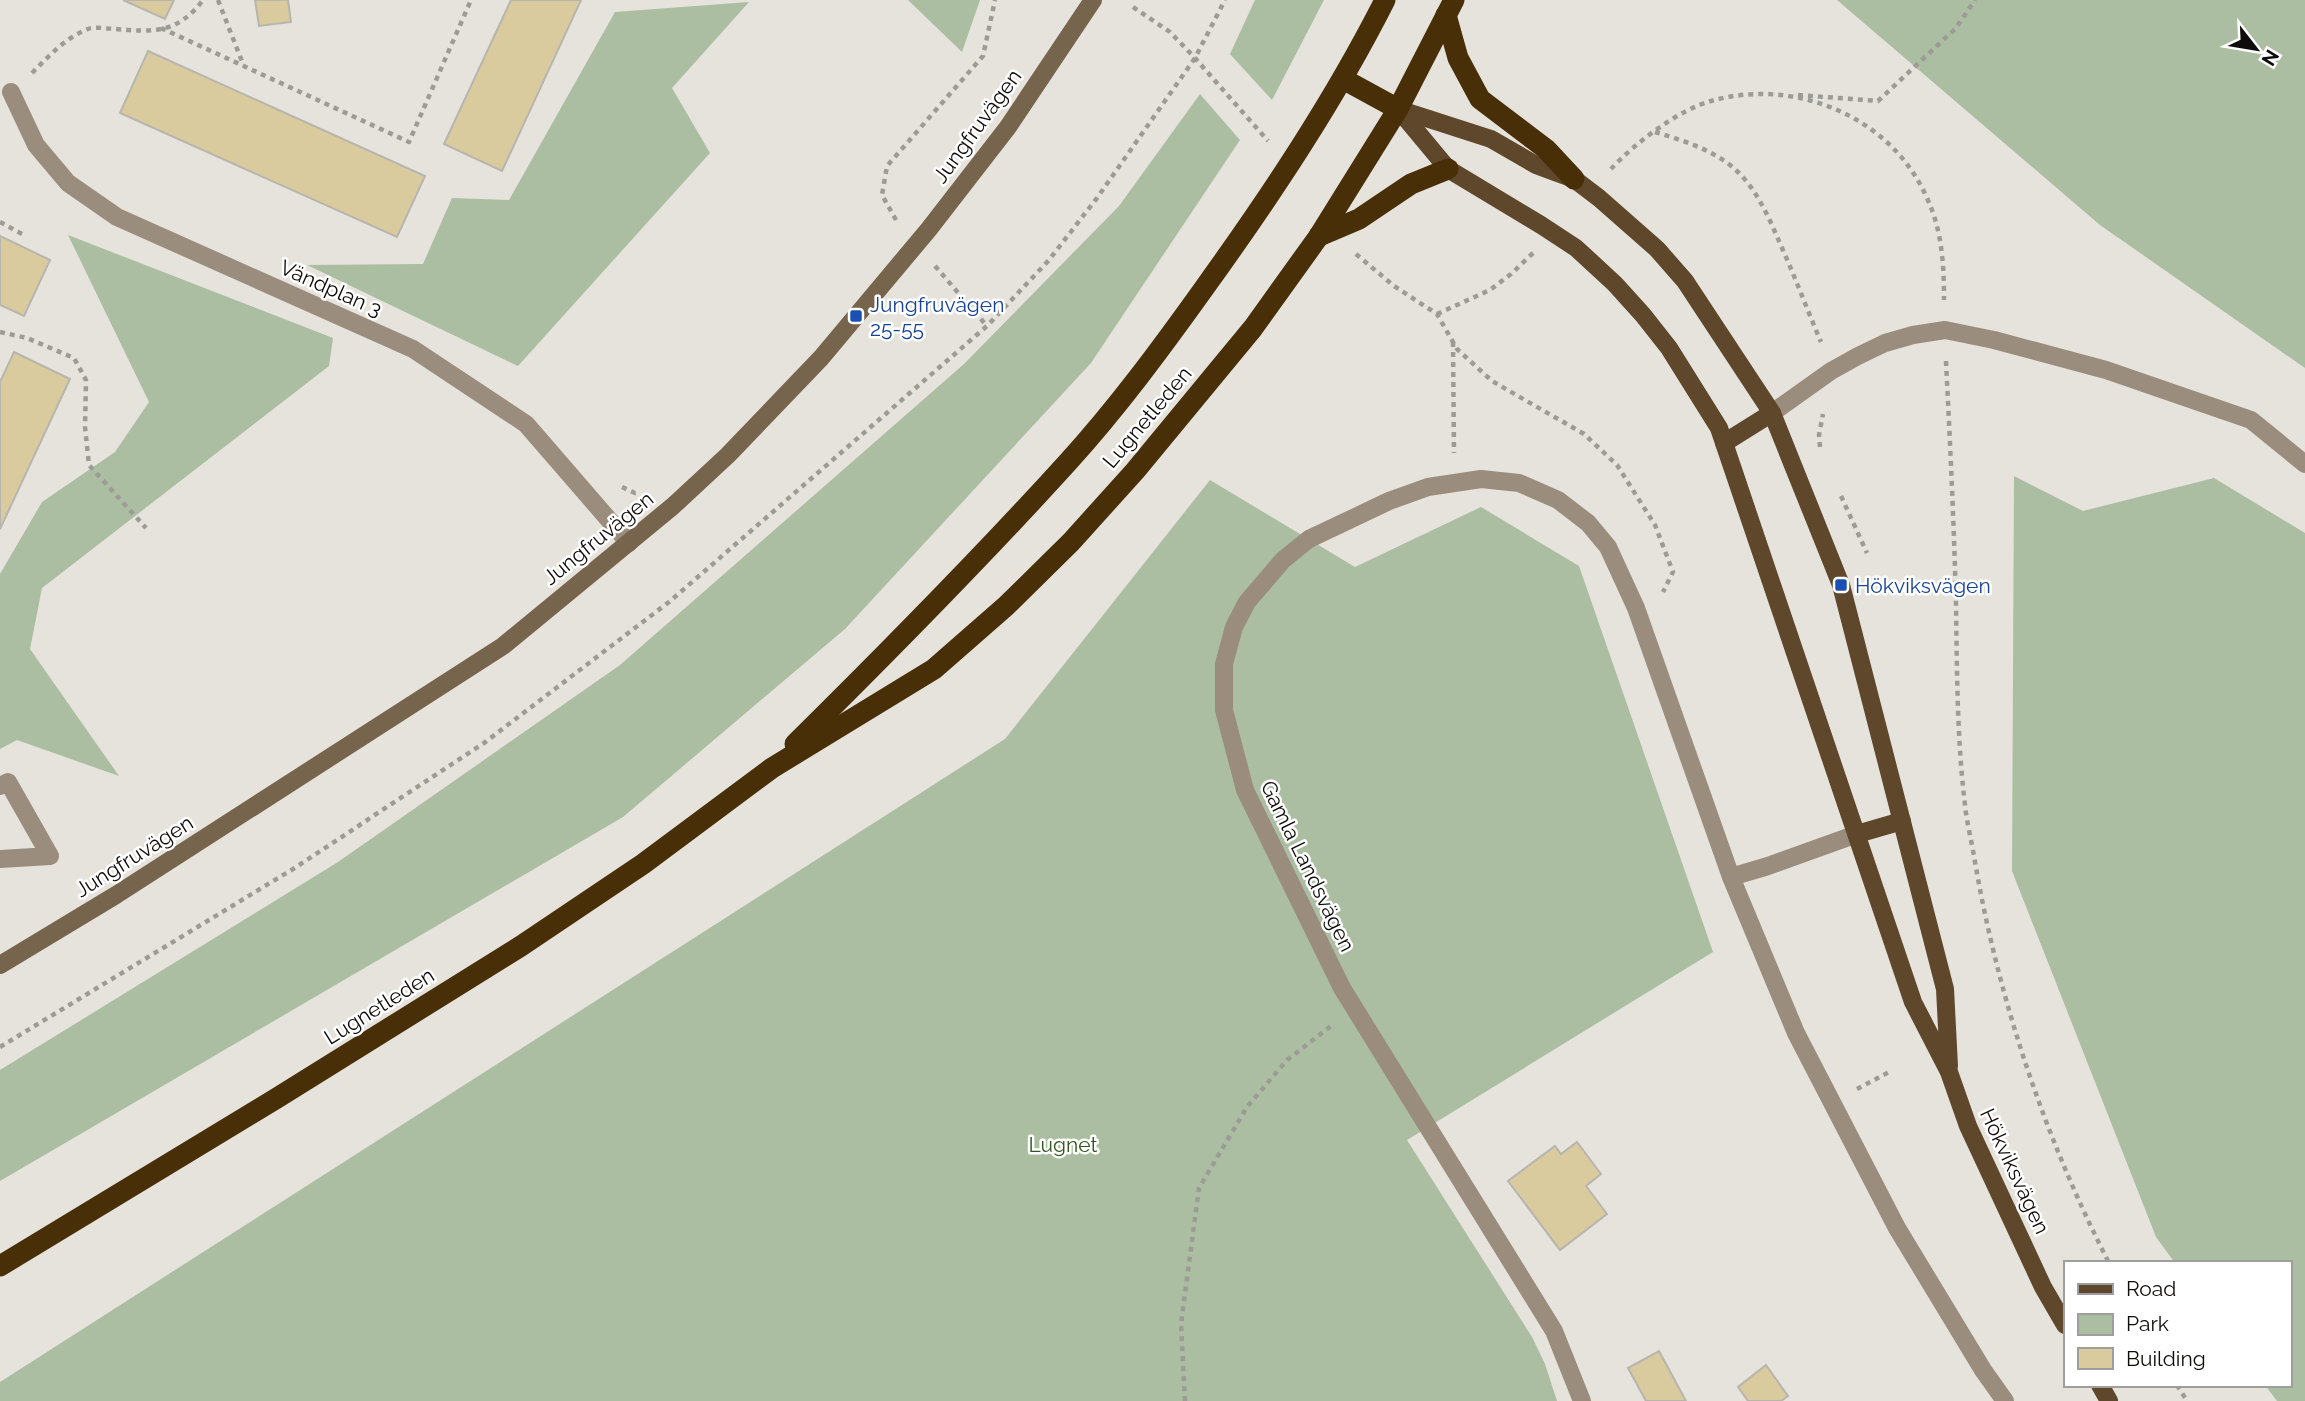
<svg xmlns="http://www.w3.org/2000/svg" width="2305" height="1401" font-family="Raleway,sans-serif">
	<rect width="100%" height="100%" fill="#e5e3dc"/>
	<!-- green -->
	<g fill="#abbea2">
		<polygon points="908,0 980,0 962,52"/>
		<polygon points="1255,0 1324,0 1272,100 1230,54"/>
		<polygon points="1837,0 2305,0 2305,368 2100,225"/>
		<polygon points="749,2 672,88 710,153 518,366 307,265 423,264 452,198 509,200 615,12"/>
		<polygon points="1200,94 1240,140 1091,363 845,629 623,817 0,1181 0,1070 338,862 620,665 964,364 1119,206"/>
		<polygon points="68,235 333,338 329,366 42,588 30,649 119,776 17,740 0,749 0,574 42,502 115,452 149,402"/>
		<polygon points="2014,476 2083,511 2214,478 2305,533 2305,1401 2277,1401 2265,1385 2289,1385 2289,1263 2175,1263 2156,1237 2012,871"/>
		<polygon points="1210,480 1355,567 1481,507 1579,566 1713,952 1407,1140 1532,1337 1545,1364 1557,1401 0,1401 0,1382 1005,739"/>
	</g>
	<!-- building -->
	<g fill="#d9cb9d" stroke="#b7b5ae" stroke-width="2">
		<polygon points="123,0 174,0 165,19"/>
		<polygon points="255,0 288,0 291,22 259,26"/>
		<polygon points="511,0 581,0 502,171 444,144"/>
		<polygon points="148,51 425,176 397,237 120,113"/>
		<polygon points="0,236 50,260 24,316 0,305"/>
		<polygon points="14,352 70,379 0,529 0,382"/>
		<polygon points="1577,1142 1601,1174 1586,1186 1607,1214 1560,1250 1508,1181 1555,1146 1561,1154"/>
		<polygon points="1659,1351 1686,1401 1646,1401 1628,1368"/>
		<polygon points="1766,1365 1788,1396 1781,1401 1748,1401 1738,1387"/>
	</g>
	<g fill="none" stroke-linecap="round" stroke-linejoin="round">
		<!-- path -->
		<g stroke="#9d9b96" stroke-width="4.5" stroke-dasharray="5 5" stroke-linecap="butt">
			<polyline points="218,0 243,64"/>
			<polyline points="1133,7 1170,32 1195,58 1268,141"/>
			<polyline points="161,28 409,142 471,0"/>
			<path d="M32,73C49,56 65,38 88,29C96,26 106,29 115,29C154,32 177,34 203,0"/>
			<polyline points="1798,95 1878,101 1956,28 1975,0"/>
			<path d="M1655,132C1681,140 1708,148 1730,165C1759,188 1771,224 1786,257C1798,285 1809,314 1821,342"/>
			<path d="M1611,169C1634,144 1678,110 1711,101C1794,77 1890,116 1926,196C1942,229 1944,264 1944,300"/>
			<polyline points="896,220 882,195 887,166 983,56 995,0"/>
			<polyline points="0,222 24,235"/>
			<polyline points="1356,254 1394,286 1437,314 1457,349 1492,381 1584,434 1617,465 1655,525 1673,572 1663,592"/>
			<polyline points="935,266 987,326"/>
			<polyline points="1437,314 1490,290 1511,274 1533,253"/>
			<polyline points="0,332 27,338 74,358 86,380 85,427 89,465 146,528"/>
			<polyline points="1453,342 1454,453"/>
			<path d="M1946,361C1950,442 1954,523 1956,604C1957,671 1957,739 1965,805C1967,824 1972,843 1975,862C1999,1001 2045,1138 2109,1263"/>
			<polyline points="1820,447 1819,435 1823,414"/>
			<polyline points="622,487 635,493 640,492"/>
			<polyline points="1841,496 1867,553"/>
			<polyline points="0,1047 293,869 484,743 669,602 987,326 1049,260 1097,198 1195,58 1225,0"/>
			<polyline points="1857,1089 1891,1071"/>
			<polyline points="2177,1385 2187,1401"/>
			<polyline points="1185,1401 1181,1324 1199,1188 1247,1107 1287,1060 1331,1026"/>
		</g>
		<!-- lane -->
		<g stroke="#9b8d7d" stroke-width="18">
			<polyline points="11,92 36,145 68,183 117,217 413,349 526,424 629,543"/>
			<polyline points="0,786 8,782 50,856 0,859"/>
		</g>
		<!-- street -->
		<g stroke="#9b8d7d" stroke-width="18">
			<polyline points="1772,413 1831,371 1858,356 1885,343 1913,335 1945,330 1994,340 2106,370 2251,420 2305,464"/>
			<polyline points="1731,877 1768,866 1857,834"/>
			<polyline points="1582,1401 1554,1331 1342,988 1245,790 1224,710 1224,664 1234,627 1247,602 1283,560 1309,539 1389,501 1428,487 1481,479 1519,483 1558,500 1588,523 1608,547 1636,608 1731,877 1796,1033 1897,1228 1983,1370 2005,1401"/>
		</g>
		<!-- secondary -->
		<polyline stroke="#77644c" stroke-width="18" points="0,965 116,895 503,646 673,506 728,455 821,358 929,229 1008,127 1093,0"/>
		<!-- primary -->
		<g stroke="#5e472a" stroke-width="18">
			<polyline points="1398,109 1448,169 1541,225 1576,248 1615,284 1643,315 1669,348 1719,428 1913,1002 1949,1072 1968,1126 2043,1287 2065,1325"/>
			<polyline points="1398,109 1491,139 1536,165 1574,179 1599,198 1657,249 1685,281 1772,413 1841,585 1945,989 1949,1066"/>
			<polyline points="1724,443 1772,413"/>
			<polyline points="1857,834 1902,821"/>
			<polyline points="2100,1385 2109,1401"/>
		</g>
		<!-- highway -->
		<g stroke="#482f08" stroke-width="21">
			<polyline points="1446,15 1458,58 1480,99 1546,149 1574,179"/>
			<polyline points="1343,79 1398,109"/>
			<polyline points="1319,236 1359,219 1411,184 1448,169"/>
			<path d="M795,744C888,652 980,559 1068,462C1118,407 1162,347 1205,287C1271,195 1334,101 1385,0"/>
			<polyline points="0,1266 277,1098 521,946 643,864 772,768 934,669 1006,606 1071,542 1135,471 1253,328 1319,236 1398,109 1454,0"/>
		</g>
	</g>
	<!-- markers -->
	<g fill="#1a4fb4" stroke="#fff" stroke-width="2.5">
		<rect x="849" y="309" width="14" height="14" rx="3.5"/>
		<rect x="1834" y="578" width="14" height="14" rx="3.5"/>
	</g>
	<g text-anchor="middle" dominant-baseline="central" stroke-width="5" stroke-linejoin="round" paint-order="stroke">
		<!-- street labels -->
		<g font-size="21" fill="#0d0c0a" stroke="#fff">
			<text transform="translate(977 126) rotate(-54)">Jungfruvägen</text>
			<text transform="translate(331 288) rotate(24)">Vändplan 3</text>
			<text transform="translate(1147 417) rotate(-50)">Lugnetleden</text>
			<text transform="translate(598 538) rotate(-39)">Jungfruvägen</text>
			<text transform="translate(134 856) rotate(-32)">Jungfruvägen</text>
			<text transform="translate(1308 866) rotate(64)">Gamla Landsvägen</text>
			<text transform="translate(379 1006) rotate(-32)">Lugnetleden</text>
			<text transform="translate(2015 1171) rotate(65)">Hökviksvägen</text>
		</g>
		<!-- transit labels -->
		<g font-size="21" fill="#164399" stroke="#fff" text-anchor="start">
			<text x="870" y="304">Jungfruvägen<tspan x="870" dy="24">25-55</tspan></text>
			<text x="1855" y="585">Hökviksvägen</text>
		</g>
		<!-- park labels -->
		<g font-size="21" fill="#34561e" stroke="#fff">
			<text x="1063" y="1144">Lugnet</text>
		</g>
	</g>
	<!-- legend -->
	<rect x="2064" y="1261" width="228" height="126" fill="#ffffff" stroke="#9e9e9d" stroke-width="2"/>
	<rect x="2078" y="1284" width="35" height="10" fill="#5e472a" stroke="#9e9e9d" stroke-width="2"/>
	<text x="2126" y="1296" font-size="21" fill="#0d0c0a">Road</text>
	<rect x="2078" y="1314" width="35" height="21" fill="#abbea2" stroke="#9e9e9d" stroke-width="2"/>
	<text x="2126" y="1331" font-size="21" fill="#0d0c0a">Park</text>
	<rect x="2078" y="1348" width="35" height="21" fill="#d9cb9d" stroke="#9e9e9d" stroke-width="2"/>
	<text x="2126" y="1366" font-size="21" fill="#0d0c0a">Building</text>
	<!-- north arrow -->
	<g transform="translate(2256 49) rotate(121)" stroke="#ffffff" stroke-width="5" paint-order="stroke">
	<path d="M0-5L12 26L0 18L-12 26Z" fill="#0d0c0a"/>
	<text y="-10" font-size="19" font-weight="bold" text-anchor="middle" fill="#0d0c0a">N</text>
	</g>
</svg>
